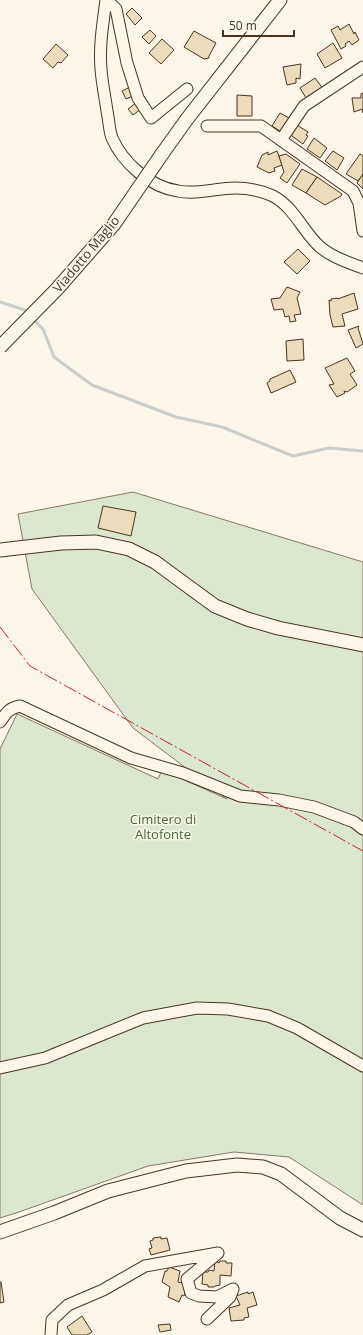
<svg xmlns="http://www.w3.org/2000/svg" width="363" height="1335" font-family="'Open Sans',sans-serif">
	<rect width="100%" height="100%" fill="#fbf6e9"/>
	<!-- green -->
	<polygon fill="#dce7d0" stroke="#887966" points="133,492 363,562 363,1205 289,1157 234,1152 148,1166 19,1212 0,1218 0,749 17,714 158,779 162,770 227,799 133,728 32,589 18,514"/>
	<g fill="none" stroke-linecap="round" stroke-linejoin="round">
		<!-- stream -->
		<g stroke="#c9cecd" stroke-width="3">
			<polyline points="0,302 25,310 28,313"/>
			<polyline points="33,319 43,329 54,357 92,385 176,417 222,427 293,456 329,448 363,451"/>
		</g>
	</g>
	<!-- building -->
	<g fill="#ecdcbc" stroke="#4a3520">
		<polygon points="132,8 142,18 135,25 126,14"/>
		<polygon points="349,24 354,34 355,32 359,40 352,45 349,41 345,44 346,46 341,49 331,30 338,26 340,30"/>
		<polygon points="150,30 156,36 149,44 142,37"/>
		<polygon points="194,31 216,43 209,56 209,58 204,59 184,47"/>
		<polygon points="162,39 174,50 161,64 149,53"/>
		<polygon points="333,43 342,58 325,68 317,54"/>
		<polygon points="56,44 68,55 61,63 58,62 53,68 43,59"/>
		<polygon points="301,64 300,79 296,78 296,83 287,85 283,67"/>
		<polygon points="315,78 324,90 311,99 309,95 306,98 300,88"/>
		<polygon points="130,87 133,96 126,99 122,91"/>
		<polygon points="363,93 363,113 362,109 354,112 352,98 361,98 361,94"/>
		<polygon points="237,95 252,96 252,116 237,116"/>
		<polygon points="136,103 141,109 133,115 128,109"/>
		<polygon points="280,113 291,119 283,133 272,126"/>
		<polygon points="297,125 308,132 306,135 308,136 303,144 288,133"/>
		<polygon points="314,138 327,148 320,158 307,149"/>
		<polygon points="277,151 282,165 274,168 275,171 269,173 257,167 262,155 268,152 268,155"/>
		<polygon points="333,151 344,158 337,170 325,161"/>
		<polygon points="286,154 300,164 287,183 280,178 284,172 279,156"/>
		<polygon points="360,154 363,156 363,174 358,181 346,174"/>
		<polygon points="302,169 317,177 306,193 292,185"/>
		<polygon points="363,174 363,189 357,183"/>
		<polygon points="317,177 342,194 341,196 325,205 306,193"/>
		<polygon points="298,249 310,261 297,274 284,262"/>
		<polygon points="287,287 300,292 297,298 301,314 294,315 296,321 290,322 289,316 285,317 283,309 274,310 271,299 280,298"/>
		<polygon points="354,293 358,309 342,314 345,326 333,327 330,315 329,300 331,301 331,299 338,298 338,299"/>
		<polygon points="359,326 358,328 363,344 356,348 348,330"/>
		<polygon points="303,339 304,360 287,361 286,341"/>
		<polygon points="347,358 355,371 350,374 357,385 347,392 344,391 345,393 337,397 329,385 334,384 325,368"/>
		<polygon points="290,370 296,382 271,393 267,383 270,381 270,379"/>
		<polygon points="103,506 136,512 131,536 98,528"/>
		<polygon points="161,1237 161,1239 167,1238 170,1250 151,1255 149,1249 152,1248 150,1241 153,1240 153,1238"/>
		<polygon points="215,1261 219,1263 220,1261 226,1261 226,1263 232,1263 231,1276 220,1275 220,1285 215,1286 214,1287 208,1287 208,1285 202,1284 203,1272 208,1272 209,1270 214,1271"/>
		<polygon points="169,1267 180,1271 178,1282 187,1284 184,1290 186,1290 184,1296 182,1295 179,1302 168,1297 170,1287 162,1282 165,1271 167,1271"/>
		<polygon points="0,1282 1,1282 4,1302 0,1303"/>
		<polygon points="248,1292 248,1294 253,1292 257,1305 247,1308 249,1317 244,1318 244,1320 231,1321 229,1308 240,1305 236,1296"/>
		<polygon points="82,1316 92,1332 87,1335 72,1335 67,1327"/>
		<polygon points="170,1324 171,1330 160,1332 158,1325"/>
	</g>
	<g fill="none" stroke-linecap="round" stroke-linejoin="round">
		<!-- minor casing -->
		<g stroke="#4a3520" stroke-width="13">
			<g id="minor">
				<path d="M106,0C103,23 99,46 101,69C102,83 105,97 107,111C109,120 109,130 112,138C123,163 150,187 178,191C197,195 216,188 235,188C247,188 262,191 273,196C292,206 301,227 316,243C328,256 347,262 363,268"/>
				<polyline points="107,0 116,9 127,63 138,98 151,118 187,89"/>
				<polyline points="207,126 261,126 353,191 359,203 363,231"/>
				<polyline points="281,140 304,106 363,67"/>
				<path d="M0,722C6,713 9,708 20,706L131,758L183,773L240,796L279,800L314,807L354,822L363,829"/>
				<polyline points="0,1068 45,1058 143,1018 197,1008 228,1009 268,1016 297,1028 363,1066"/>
				<polyline points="51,1335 52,1320 68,1305 103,1290 145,1266 218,1253 187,1279 191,1293 199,1296 217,1297 233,1289 230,1297 207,1319"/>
			</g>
		</g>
		<!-- major casing -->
		<g stroke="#4a3520" stroke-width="15">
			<g id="major">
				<polyline points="162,154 187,119 280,0"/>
				<polyline points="0,550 61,543 96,542 129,549 155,562 215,606 247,619 278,628 363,645"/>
				<polyline points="0,1232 54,1213 108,1191 186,1171 237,1165 263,1167 281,1174 340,1218 363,1230"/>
			</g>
		</g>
		<!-- minor -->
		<use href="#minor" stroke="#fbf6e9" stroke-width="11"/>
		<!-- major -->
		<use href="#major" stroke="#fbf6e9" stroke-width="13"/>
		<!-- major-bridge casing -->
		<g stroke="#4a3520" stroke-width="15" stroke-linecap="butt">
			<polyline id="major-bridge" points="0,347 57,289 114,224 162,154"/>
		</g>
		<!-- major-bridge -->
		<use href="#major-bridge" stroke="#fbf6e9" stroke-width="13"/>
		<!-- power -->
		<polyline stroke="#c62828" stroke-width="1" stroke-dasharray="14 3 2 3" stroke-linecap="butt" points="0,627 30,666 363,851"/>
	</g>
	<g text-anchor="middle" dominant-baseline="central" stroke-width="3" stroke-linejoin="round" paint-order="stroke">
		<!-- street labels -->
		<g font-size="13" fill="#4a3520" stroke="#fbf6e9">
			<text transform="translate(86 254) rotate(-50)">Viadotto Maglio</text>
		</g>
		<!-- park labels -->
		<g font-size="13" fill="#436837" stroke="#fbf6e9">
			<text x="163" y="819">Cimitero di<tspan x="163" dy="15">Altofonte</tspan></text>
		</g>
	</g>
	<!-- scale -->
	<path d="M223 30v6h71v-6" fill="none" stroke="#4a3520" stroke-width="2"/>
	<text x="229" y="30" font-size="12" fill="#4a3520" stroke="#fbf6e9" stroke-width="3" paint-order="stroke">50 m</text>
</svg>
